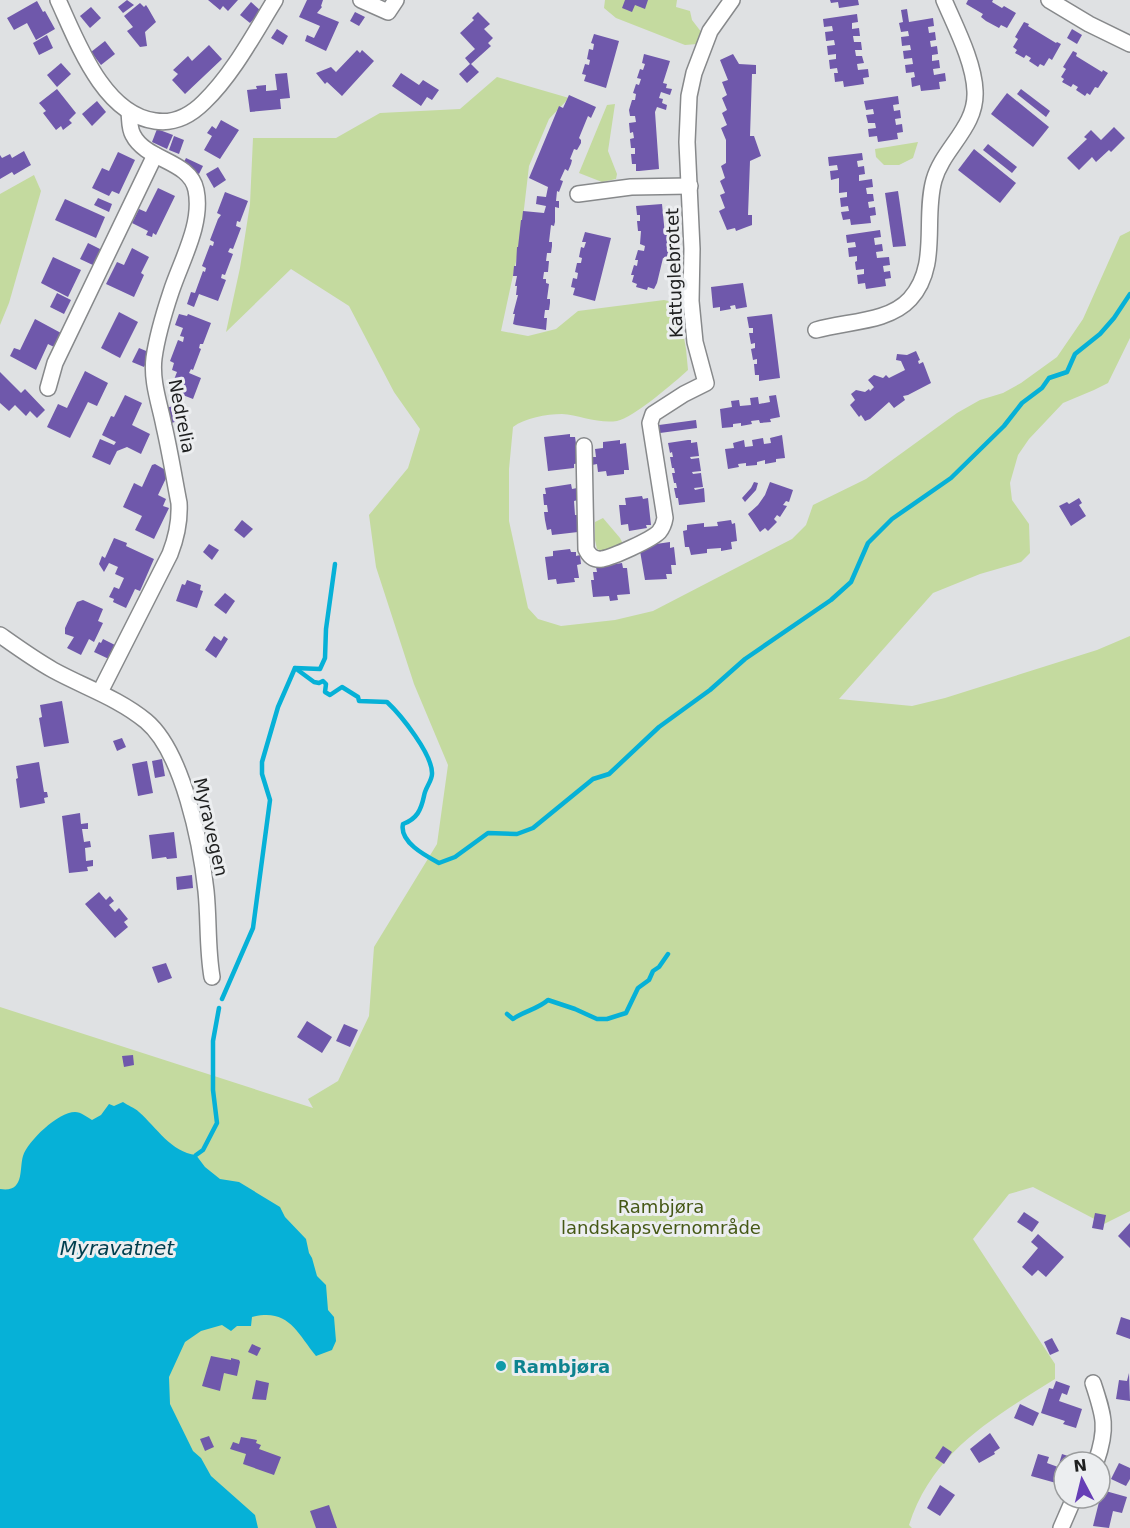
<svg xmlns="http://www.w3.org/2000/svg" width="1130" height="1528" font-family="'DejaVu Sans',sans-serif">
	<rect width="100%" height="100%" fill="#dfe1e3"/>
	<!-- green -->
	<g fill="#c4da9f">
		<polygon points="605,0 677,0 676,7 690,11 692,20 702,33 697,44 685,45 616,18 604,8"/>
		<path d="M497,77L569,98L549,119L529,166L520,243L501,331L528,336L556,329L578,311L664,300L678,303L686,349L688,370C675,382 633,418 617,421C599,424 579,415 562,414C546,414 525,418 513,427L509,469V521L528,608L538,619L561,626L615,620L653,611L792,539L806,525L813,505L866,479L957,413L980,400L1003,393L1021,383L1057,357L1083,319L1120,236L1130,231V338L1108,383L1094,390L1063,403L1029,439L1018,455L1010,483L1012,500L1029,524L1030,553L1021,562L980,574L933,593L839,699L912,706L945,698L1097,650L1130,636V1211L1104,1224L1033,1187L1009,1194L973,1239L1055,1364V1379C993,1418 933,1451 909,1525L912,1528H0V1007L313,1108L308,1099L338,1081L369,1016L374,947L437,844L448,765L414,684L376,567L369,515L408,468L420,429L394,392L349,306L291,269L226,332L240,268L250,204L253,138H336L380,113L460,109Z"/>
		<polygon points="615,104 608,151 617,174 616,179 602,182 579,173 607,105"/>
		<polygon points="918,142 913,158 899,165 884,165 876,157 875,149"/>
		<polygon points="34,175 41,191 9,303 0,325 0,194"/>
		<polygon points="603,518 620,538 624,546 602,551 597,549 595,540 595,522"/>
	</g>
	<!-- water -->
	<path fill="#06b1d7" d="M123,1102C128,1106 134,1107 139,1112C157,1128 171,1152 196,1155L205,1167L220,1179L239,1182L280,1207L285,1217L306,1239L309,1253L312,1258L317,1276L326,1285L328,1310L334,1317L336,1341L332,1350L316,1356C296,1331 288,1308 252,1317L251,1326H237L231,1331L222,1325L201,1331L185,1342L169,1377L170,1404L193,1451L201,1458L211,1476L255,1515L258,1528H0V1189C25,1193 19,1169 23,1156C28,1141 58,1112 75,1112C81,1112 87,1117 92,1120L101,1115L109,1104L114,1106Z"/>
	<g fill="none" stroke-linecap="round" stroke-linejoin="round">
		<!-- stream -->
		<g stroke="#06b1d7" stroke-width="4.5">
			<polyline points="295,668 320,669 325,658 326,629 335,564"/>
			<path d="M222,999L253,928L270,800L262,774V762L278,707L295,668L314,682L319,683L323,681L326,684L325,692L330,695L342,687L358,697L359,701L387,702C401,715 433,755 432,774C432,781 425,788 424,796C421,810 417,819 403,824C399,842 426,856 439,863L455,857L488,833L517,834L533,828L593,779L609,774L659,727L710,690L745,659L831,600L851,582L868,543L892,519L951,478L1004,426L1022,403L1042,388L1049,378L1067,372L1075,354L1100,334L1114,318L1130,294"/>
			<path d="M507,1014L513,1019C524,1011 538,1009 548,1000L575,1009L597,1019H607L626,1013L638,988L649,980L653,971L659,967L668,954"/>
			<polyline points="196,1155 203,1150 217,1123 213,1090 213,1041 219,1008"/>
		</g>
	</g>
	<!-- building -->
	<g fill="#6f58ab">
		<polygon points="127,0 134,5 123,13 118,7"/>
		<polygon points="208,0 238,0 228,11 223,6 220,10"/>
		<polygon points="307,0 323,0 321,6 322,7 317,13 339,22 326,51 305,41 307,35 314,38 320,26 299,17"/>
		<polygon points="625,0 648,0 645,9 635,5 632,12 622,8"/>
		<polygon points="830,0 858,0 859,5 839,8 838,2 831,3"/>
		<polygon points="968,0 993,0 992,2 1002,8 1004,6 1016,13 1007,28 1001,25 999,28 986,21 981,17 983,14 966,4"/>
		<polygon points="37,1 43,12 45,11 55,29 36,40 27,23 14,30 7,18"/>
		<polygon points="251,2 261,11 250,23 240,15"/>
		<polygon points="140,3 144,7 146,5 148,8 156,22 145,32 147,46 140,47 127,31 133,27 124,16"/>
		<polygon points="91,7 101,18 90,28 80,16"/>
		<polygon points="907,9 909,22 933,18 934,26 928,27 929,33 935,32 936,40 930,41 931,47 937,46 938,54 932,55 932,61 939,60 940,68 933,69 934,75 945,73 946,81 939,82 940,89 921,91 920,85 912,87 911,78 915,77 914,72 906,73 905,65 913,64 912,58 904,59 903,51 911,50 910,45 902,46 901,37 909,36 908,31 901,32 899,23 903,22 901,10"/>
		<polygon points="355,12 365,17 359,26 350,21"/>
		<polygon points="478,12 490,24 484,29 493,38 488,43 491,46 471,64 479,72 467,83 459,74 470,64 465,58 475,49 460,33 474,20 472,18"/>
		<polygon points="857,14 858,22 852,23 852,29 859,28 860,36 853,36 854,42 861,42 862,50 855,50 856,56 862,56 864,63 857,64 858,70 868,69 869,77 863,78 864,84 844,87 843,81 835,82 834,73 838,73 837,68 830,69 829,60 836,59 836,54 828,55 827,46 835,45 834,40 826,41 825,32 833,31 832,26 824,27 823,19"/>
		<polygon points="1024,22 1029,24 1028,26 1056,43 1057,42 1061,44 1052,60 1049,58 1044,66 1040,64 1038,67 1029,61 1031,58 1026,55 1024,58 1015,53 1017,50 1013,47 1018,39 1015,37"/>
		<polygon points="277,29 288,36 283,45 271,38"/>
		<polygon points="1072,29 1082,35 1077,44 1067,38"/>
		<polygon points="594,34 619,41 606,88 584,81 586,75 582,74 585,64 589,65 590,60 587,59 589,49 593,50 594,44 591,43"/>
		<polygon points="47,35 53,48 39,55 33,43"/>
		<polygon points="105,41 115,54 101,65 91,52"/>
		<polygon points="209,45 222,59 185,94 172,80 178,74 173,70 188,56 192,61"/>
		<polygon points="357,50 360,53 362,50 374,61 342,96 327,82 325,84 316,73 331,67 336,72"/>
		<polygon points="1073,51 1077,53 1076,56 1102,72 1103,70 1108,73 1098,88 1095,87 1090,95 1087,93 1085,96 1076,90 1078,87 1073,84 1071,87 1062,82 1064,79 1061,77 1066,69 1063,67"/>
		<polygon points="644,54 670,61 663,83 667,84 666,88 672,89 670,95 661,92 659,98 663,99 662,103 667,105 666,110 657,107 655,112 659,169 639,171 636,171 636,164 632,164 631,154 635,154 635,148 631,148 630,139 634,138 633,132 630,133 629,123 636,122 635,116 630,116 629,110 632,100 635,100 636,94 633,93 636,84 639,85 641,79 637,78 640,69 643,70 645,64 642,63"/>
		<polygon points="733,54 739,64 756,65 756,74 752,74 750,136 754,136 761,156 750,161 748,215 752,215 752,225 736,231 735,228 727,230 719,211 725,208 720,195 725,193 720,181 725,178 721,166 726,163 726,140 721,128 727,125 722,113 727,110 722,98 727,95 722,82 728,80 720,60"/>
		<polygon points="61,63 71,74 57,87 47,75"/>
		<polygon points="287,73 290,98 280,99 281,109 250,112 247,90 257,89 256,86 266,85 266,91 277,90 275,74"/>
		<polygon points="401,73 419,85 423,80 439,90 432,100 427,97 421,106 392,86"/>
		<polygon points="57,89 76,113 69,120 72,123 63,130 61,126 56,130 43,113 46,111 39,103"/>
		<polygon points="1021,89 1050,111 1046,117 1017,94"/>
		<polygon points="1007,93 1049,127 1033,147 991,114"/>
		<polygon points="569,95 596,107 591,118 588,116 579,138 581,140 581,143 577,150 574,149 570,159 572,160 571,164 568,171 565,169 560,180 563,181 562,184 559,192 557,191 556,201 559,201 559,208 555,207 555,222 554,226 551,225 549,242 552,242 552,246 551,253 547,253 546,261 549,261 548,272 544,272 543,279 546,279 546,283 549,284 547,299 550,299 550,303 549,310 545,310 544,318 547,318 546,330 516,325 513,324 515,314 513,314 518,295 516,295 517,286 515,286 517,276 513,276 514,266 516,266 517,247 518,247 521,220 522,220 523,211 544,213 546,206 536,204 537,196 546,197 548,187 529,178 559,106 563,108"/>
		<polygon points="898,96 899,104 893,105 894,111 900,110 901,118 895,119 896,125 902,124 903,132 897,133 898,139 878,142 877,136 869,137 868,129 876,128 875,123 868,123 866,115 874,114 873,109 866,110 864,101"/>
		<polygon points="97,101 106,112 92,126 82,114"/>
		<polygon points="221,120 239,130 220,159 204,150 212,136 207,133 212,126 216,129"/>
		<polygon points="1114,127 1125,138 1111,152 1109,150 1096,162 1092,157 1079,170 1067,158 1087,139 1084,137 1091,130 1101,140"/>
		<polygon points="157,129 173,135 167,149 152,142"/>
		<polygon points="174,136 184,140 179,154 169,150"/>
		<polygon points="988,144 1017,167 1012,173 983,150"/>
		<polygon points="974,149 1016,183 1000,203 958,170"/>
		<polygon points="24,151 31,165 14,175 12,172 0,179 0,155 2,158 10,154 12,158"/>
		<polygon points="118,152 135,160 119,194 112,191 109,196 92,188 102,168 109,171"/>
		<polygon points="862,153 863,160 857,161 858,167 864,166 865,174 859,175 859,181 872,179 873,187 866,188 867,194 873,194 874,201 868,202 869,208 875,207 876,215 870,216 871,223 851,225 850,219 843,220 841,212 849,211 848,206 841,207 840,198 847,197 847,192 839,193 839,178 831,180 830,171 838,170 837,165 829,166 828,157"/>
		<polygon points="186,158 203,166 199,174 182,166"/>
		<polygon points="218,167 226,180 214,188 206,174"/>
		<polygon points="158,188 175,196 156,235 153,233 152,237 146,235 148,231 132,223 139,209 146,212"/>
		<polygon points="898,191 906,246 893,247 885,193"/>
		<polygon points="225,192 248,201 240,222 237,221 236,226 241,228 233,249 230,248 228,252 233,254 225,275 222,274 221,278 226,280 218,301 199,294 194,307 187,304 191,292 195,293 203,271 205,272 206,268 202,266 210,245 213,246 214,242 210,240 218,219 221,215 217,213"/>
		<polygon points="98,198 112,204 109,212 94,205"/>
		<polygon points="65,199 105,217 96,238 55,220"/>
		<polygon points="662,204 665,235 668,235 667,230 674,230 674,235 670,236 670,252 674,254 672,260 663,258 657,283 654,289 648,287 647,290 636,287 637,284 632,282 634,275 631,275 634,265 637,266 638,260 635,260 638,250 644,251 645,246 640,244 641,231 638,231 637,221 640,221 640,215 637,215 636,206"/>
		<polygon points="880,230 881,237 874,238 875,245 882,244 883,251 876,252 877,258 889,257 890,265 883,266 884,272 890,271 891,278 885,279 886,286 866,289 865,283 858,284 857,275 864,274 864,269 856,270 855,262 857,261 857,256 849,257 848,248 856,247 855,242 847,243 846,235"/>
		<polygon points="585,232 611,238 595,301 573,295 575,288 571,287 573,278 577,279 578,273 575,272 577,263 581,263 582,258 579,257 581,247 584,248 586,242 582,242"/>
		<polygon points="88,243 102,250 95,266 80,259"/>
		<polygon points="132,248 149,257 141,273 144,275 134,297 106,284 117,262 124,265"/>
		<polygon points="53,257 81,270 68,297 41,283"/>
		<polygon points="743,283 747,307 736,309 735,305 730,306 731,309 720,311 720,307 713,308 711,287"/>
		<polygon points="57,293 71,300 64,314 50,307"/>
		<polygon points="119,312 138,322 120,358 101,348"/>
		<polygon points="179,314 187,316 188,314 211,323 203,344 200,344 199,348 201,349 193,370 191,369 189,373 201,378 193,399 170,390 177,372 172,370 174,363 170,361 178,340 183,342 184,337 180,336 183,328 175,325"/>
		<polygon points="772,314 780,378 759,381 759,375 755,375 754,364 757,364 757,359 753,360 751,349 755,348 755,343 751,344 749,333 753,333 753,328 749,328 747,317"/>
		<polygon points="35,319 61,333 54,347 48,344 36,370 10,356 14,348 20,350"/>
		<polygon points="139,348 151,353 144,367 132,362"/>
		<polygon points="916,351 920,360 918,361 919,364 923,362 931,383 908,395 903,396 905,400 894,408 889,402 870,419 865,421 861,415 859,417 850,405 855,400 851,394 856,390 865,392 869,389 870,391 874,387 868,380 874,375 883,378 886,375 889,378 905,370 901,361 896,360 897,354 907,355"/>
		<polygon points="85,371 108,383 97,406 88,402 70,438 47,427 58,404 67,408"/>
		<polygon points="0,372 21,393 25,389 45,410 37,418 30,411 26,416 15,405 9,411 0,403"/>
		<polygon points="125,395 142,403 132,425 150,434 141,454 127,447 117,451 110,465 92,457 100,439 114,445 116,442 102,435 111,416 114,417"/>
		<polygon points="776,395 780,417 770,419 771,422 760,423 759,420 751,421 752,424 741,426 741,423 733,424 733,427 722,428 720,409 732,407 731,401 739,400 740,406 751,405 750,398 758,397 759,404 770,402 769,396"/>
		<polygon points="175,406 178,421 168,424 164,408"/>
		<polygon points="696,420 697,428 660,433 659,425"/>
		<polygon points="570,434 570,437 575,437 579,463 574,464 574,468 548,471 544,437"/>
		<polygon points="782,435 785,458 776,459 776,462 765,464 765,460 757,462 757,465 746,466 746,463 738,464 739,467 728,469 725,449 734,448 733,443 744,440 745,447 753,446 752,440 763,438 764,444 771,443 770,438"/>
		<polygon points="620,440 620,444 626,443 629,470 624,470 624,474 607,476 606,471 598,472 597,464 592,465 591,457 596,457 595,449 603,448 603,442"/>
		<polygon points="688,440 691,440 691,443 697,442 699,456 690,457 691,459 699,458 701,471 692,472 693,474 701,473 703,487 694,488 695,490 704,488 705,502 679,505 678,498 676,498 674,488 677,488 676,483 674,483 672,473 675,473 674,468 672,468 670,457 673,457 672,452 670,453 668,443"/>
		<polygon points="155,464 169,472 158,495 166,499 163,506 169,508 154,539 135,530 142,516 123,507 134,483 142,487 152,465"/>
		<polygon points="754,482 758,483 756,490 745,502 742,498 751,488"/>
		<polygon points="770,482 793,490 789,502 786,501 783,505 787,506 780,517 777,515 774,519 777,522 768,531 765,528 760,532 748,514 758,505 765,495"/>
		<polygon points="571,484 572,489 577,488 578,500 574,501 575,515 580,515 581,523 577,524 578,532 552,535 551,529 547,530 545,520 544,512 548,512 547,505 544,505 543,494 546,494 545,488"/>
		<polygon points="642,496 643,499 648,498 651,525 646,525 647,528 629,531 628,524 621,525 619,505 626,505 625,498"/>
		<polygon points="1079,498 1082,503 1079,505 1086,516 1071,526 1059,506 1067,502 1069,504"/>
		<polygon points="242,520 253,529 244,538 234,530"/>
		<polygon points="731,520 732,524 735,523 737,541 731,542 732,549 721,551 721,548 707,549 707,553 691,555 689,547 685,547 683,531 687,530 687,525 704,523 704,527 718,526 717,522"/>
		<polygon points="114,538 127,543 126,546 154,559 140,591 135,589 126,608 113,602 114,599 109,597 114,587 119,589 124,578 115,574 118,567 109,563 104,572 99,564 102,556 105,558"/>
		<polygon points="656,541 656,544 670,542 670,548 674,547 676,565 671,565 672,574 666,574 667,579 645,580 640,551 644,551 643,546"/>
		<polygon points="209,544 219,550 212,560 203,552"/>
		<polygon points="570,549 571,552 576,552 576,556 580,555 581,564 577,565 579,578 574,578 575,582 557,584 556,579 548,580 545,557 553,556 553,551"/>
		<polygon points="622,563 623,568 627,568 630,594 617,595 618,600 610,601 609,596 593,597 591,580 594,580 593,572 597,572 596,567"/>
		<polygon points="187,580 201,585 200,590 203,591 197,608 176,601 182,584 185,585"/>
		<polygon points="225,593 235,601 226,614 214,605"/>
		<polygon points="83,600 103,609 98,621 103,623 94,642 89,639 81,655 67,648 74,637 65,634 65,628 77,602"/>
		<polygon points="214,636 221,641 224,636 228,639 216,658 205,650"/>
		<polygon points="103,639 117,646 111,660 94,652 99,642 101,643"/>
		<polygon points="62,701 69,743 44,747 39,718 42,717 40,705"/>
		<polygon points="122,738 126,747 117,751 113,741"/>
		<polygon points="162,759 165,776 155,778 152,761"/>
		<polygon points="147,761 153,793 138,796 132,764"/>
		<polygon points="39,762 44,792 47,792 48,797 44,798 45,803 20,808 16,779 18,778 16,766"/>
		<polygon points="80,813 81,824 88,823 88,829 82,829 84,842 90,841 91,847 85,848 86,861 93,860 93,866 87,867 88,871 69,873 62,816"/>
		<polygon points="174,832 177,858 167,859 166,857 152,859 149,835"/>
		<polygon points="192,875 193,888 177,890 176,877"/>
		<polygon points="99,892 106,900 110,896 114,901 109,905 115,912 119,908 128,919 124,922 128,927 115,938 85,904"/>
		<polygon points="166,963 172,978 158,983 152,967"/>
		<polygon points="307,1021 332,1037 322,1053 297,1037"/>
		<polygon points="344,1024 358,1030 350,1047 336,1041"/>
		<polygon points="133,1055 134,1065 124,1067 122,1056"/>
		<polygon points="1024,1212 1039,1222 1032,1232 1017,1222"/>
		<polygon points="1095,1213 1106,1215 1103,1230 1092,1228"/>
		<polygon points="1130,1223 1130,1248 1118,1236"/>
		<polygon points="1038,1234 1064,1257 1046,1277 1038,1270 1032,1276 1022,1267 1038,1248 1031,1242"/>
		<polygon points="1121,1317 1130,1320 1130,1339 1116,1334"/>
		<polygon points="1052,1338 1059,1351 1050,1355 1044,1342"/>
		<polygon points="252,1344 261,1348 257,1356 248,1352"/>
		<polygon points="211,1356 231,1360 231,1358 239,1360 240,1362 237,1376 224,1373 220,1391 202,1386"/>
		<polygon points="1129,1373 1130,1401 1116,1399 1119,1380 1127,1381"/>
		<polygon points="256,1380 269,1383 266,1400 252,1399"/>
		<polygon points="1056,1381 1070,1386 1067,1395 1062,1393 1059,1401 1082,1409 1076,1428 1063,1424 1065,1421 1041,1413 1049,1388 1053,1389"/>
		<polygon points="1020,1404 1039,1413 1033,1426 1014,1418"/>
		<polygon points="990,1433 1000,1448 994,1452 995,1454 979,1463 970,1449"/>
		<polygon points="209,1436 214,1447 205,1451 200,1439"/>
		<polygon points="241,1437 257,1440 256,1443 261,1445 259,1449 281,1457 274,1475 243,1464 246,1454 230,1449 233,1442 239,1444"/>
		<polygon points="943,1446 952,1452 944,1464 935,1458"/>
		<polygon points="1038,1454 1049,1457 1047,1463 1058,1467 1062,1454 1074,1458 1072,1462 1064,1462 1064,1470 1061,1469 1056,1483 1031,1476"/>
		<polygon points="1119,1463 1130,1468 1130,1479 1126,1486 1111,1479"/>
		<polygon points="940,1485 955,1495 940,1516 927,1508"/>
		<polygon points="1102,1490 1127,1497 1122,1513 1113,1511 1109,1528 1093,1526"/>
		<polygon points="329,1505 337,1528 316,1528 310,1511"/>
	</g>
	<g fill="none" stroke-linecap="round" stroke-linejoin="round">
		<!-- minor casing -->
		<g stroke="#87898b" stroke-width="18">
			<g id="minor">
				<path d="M58,0C77,41 103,114 155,121C174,124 191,115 204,102C233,74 254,34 275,0"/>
				<polyline points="361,0 388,12 396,0"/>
				<polyline points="1049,0 1089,24 1130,44"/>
				<polyline points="578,194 631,187 690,186"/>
				<path d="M816,330C846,321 888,323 910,299C940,266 923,219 934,180C943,148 977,127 975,91C974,62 955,26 944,0"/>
				<polyline points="48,388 55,363 155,155"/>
				<path d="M584,446L586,549C589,556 594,560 602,559C613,557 651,540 659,532C663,527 664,524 665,518L650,423L653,414L684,394L706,383L695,342L691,301L692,249L687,142L689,96L694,73L710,31L732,0"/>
				<path d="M0,635C17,647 35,660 53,670C84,687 118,698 146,721C183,752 201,844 206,891C209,920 207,948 212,977"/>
				<path d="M100,692L170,554C177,536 180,521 179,503C174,477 170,452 164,426C160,405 151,381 154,358C157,336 164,313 171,292C181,261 203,224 196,190C190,160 146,161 133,135C129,128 130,120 129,112"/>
				<path d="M1093,1383C1104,1416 1108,1428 1096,1462"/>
				<polyline points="1061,1528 1074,1498"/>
			</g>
		</g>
		<!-- minor -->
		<use href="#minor" stroke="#fff" stroke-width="15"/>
	</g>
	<!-- markers -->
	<circle fill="#0f9aa8" stroke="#eceef0" stroke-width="2" cx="501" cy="1366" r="6"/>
	<g text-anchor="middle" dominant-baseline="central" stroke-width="6" stroke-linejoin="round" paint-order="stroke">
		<!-- street labels -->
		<g font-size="18" fill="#1f2020" stroke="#eceef0">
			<text transform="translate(674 273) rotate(-92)">Kattuglebrotet</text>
			<text transform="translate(182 416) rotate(79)">Nedrelia</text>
			<text transform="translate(211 827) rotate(77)">Myravegen</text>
		</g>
		<!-- park labels -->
		<g font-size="18" fill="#455815" stroke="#eceef0">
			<text x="661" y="1206">Rambjøra<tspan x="661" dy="21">landskapsvernområde</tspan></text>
		</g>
		<!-- culture labels -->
		<g font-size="18" font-weight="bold" fill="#0d838f" stroke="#eceef0" text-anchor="start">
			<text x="513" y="1366">Rambjøra</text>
		</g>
		<!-- water labels -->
		<g font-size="20" font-style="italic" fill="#003e4e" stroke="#eceef0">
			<text x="117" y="1248">Myravatnet</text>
		</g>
	</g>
	<!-- north arrow -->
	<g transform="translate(1082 1480) rotate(353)"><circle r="28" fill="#eceef0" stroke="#9a9c9d" stroke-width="1.5"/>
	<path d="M0-4.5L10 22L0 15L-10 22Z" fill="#663eb6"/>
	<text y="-9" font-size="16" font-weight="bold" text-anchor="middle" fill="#1f2020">N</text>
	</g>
</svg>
